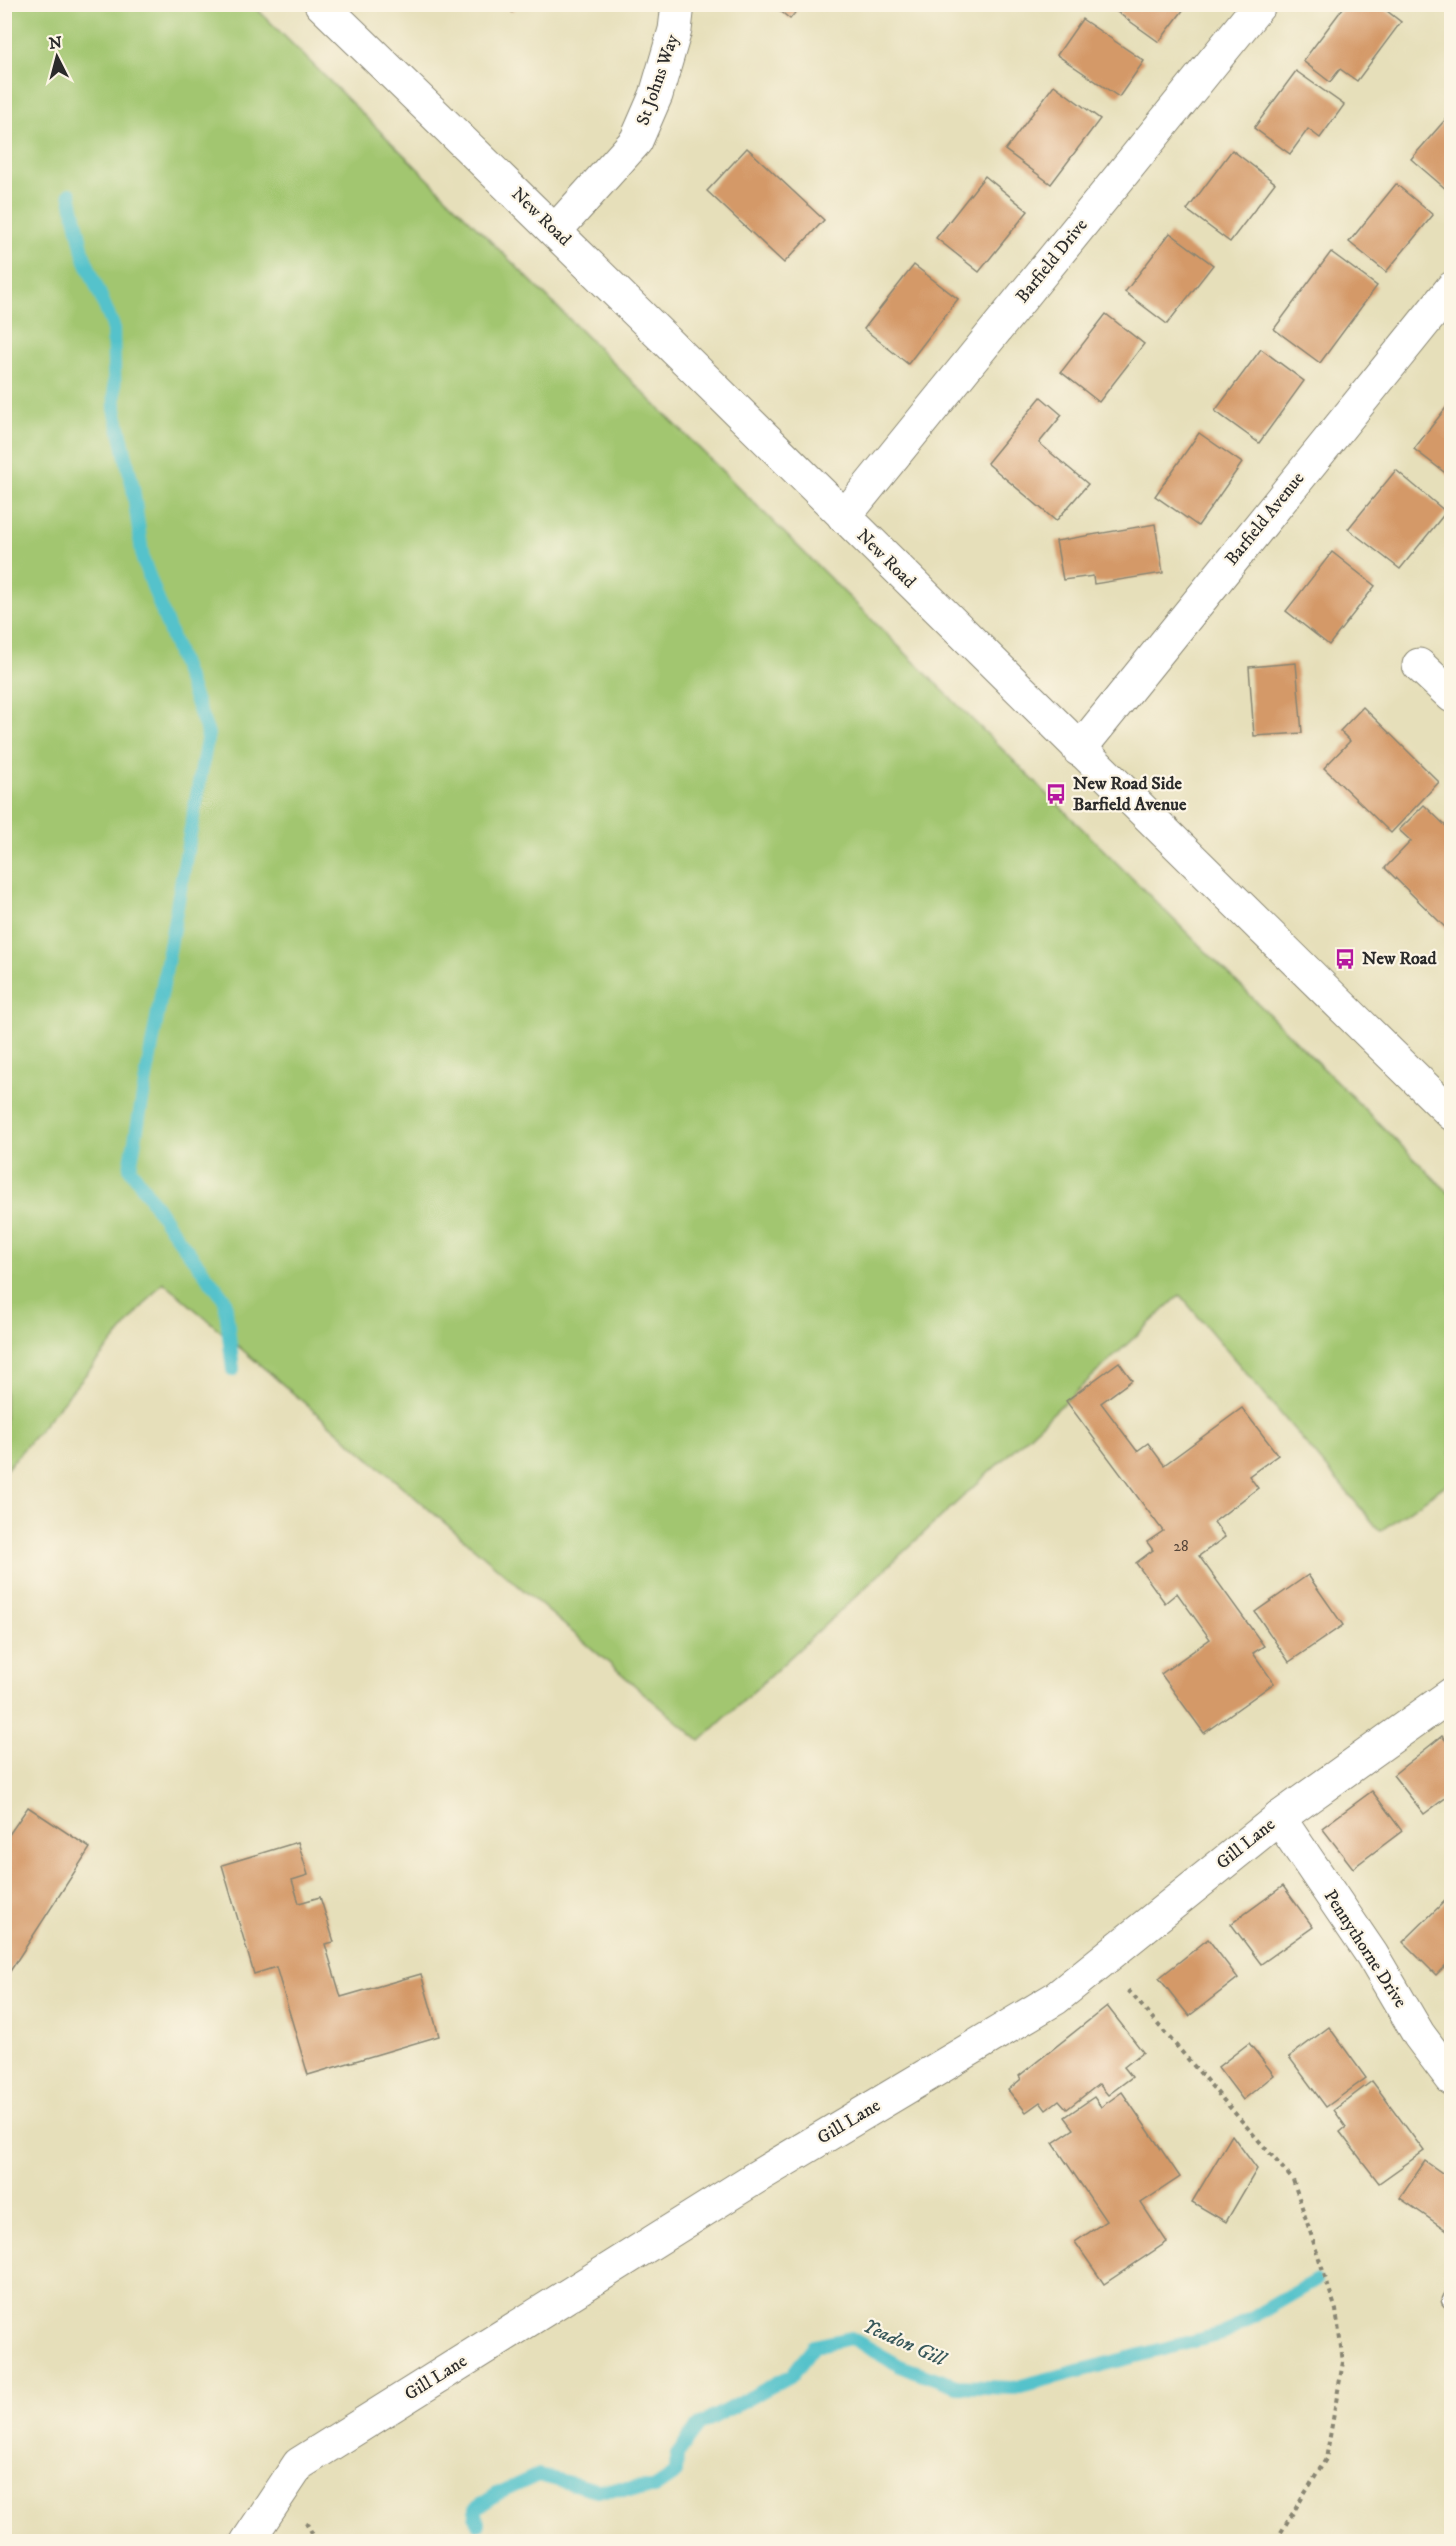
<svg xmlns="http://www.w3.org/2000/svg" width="1456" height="2546" font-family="'IM FELL DW Pica',serif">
	<rect width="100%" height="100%" fill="#fcf5e5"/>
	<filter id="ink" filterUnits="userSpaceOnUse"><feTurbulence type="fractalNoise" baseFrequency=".0167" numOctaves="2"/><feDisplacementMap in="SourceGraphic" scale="12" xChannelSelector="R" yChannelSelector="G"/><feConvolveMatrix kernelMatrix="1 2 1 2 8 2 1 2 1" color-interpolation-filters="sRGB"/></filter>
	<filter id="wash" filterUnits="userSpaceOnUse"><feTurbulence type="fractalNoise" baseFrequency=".008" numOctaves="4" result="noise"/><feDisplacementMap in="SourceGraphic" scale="24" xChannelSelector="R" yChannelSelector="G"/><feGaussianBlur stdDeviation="1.35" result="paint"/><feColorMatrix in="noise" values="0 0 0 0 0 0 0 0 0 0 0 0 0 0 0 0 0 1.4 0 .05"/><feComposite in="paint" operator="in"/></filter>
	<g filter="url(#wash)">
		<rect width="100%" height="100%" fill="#e6dfba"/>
		<!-- green -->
		<polygon fill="#a2c66f" stroke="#66784d" stroke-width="1.5" points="5,4 253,5 1451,1195 1451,1481 1380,1531 1180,1295 700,1741 163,1282 5,1471"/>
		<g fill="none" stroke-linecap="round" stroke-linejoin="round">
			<!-- stream -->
			<g stroke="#55c2cb" stroke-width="14">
				<polyline points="70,194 84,256 113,326 115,409 133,488 143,560 208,734 130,1168 168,1225 225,1300 233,1370"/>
				<polyline points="478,2524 475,2509 497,2494 538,2475 597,2490 654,2488 676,2473 677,2454 699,2425 792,2375 814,2346 851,2338 900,2366 957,2386 1013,2388 1225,2333 1315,2281"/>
			</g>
		</g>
		<g id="blocks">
			<!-- building -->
			<g fill="#d49968">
				<polygon points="504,4 518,4 512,12"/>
				<polygon points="772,4 802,4 790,19"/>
				<polygon points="1346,4 1378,4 1401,22 1357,81 1340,69 1330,82 1303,61"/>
				<polygon points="1111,5 1187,5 1159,42 1110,7"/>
				<polygon points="1082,19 1144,61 1119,97 1057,55"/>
				<polygon points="1296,71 1344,105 1320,138 1308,129 1290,154 1254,128"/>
				<polygon points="1054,85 1100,119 1051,184 1005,150"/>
				<polygon points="1452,112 1452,184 1447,190 1411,159"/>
				<polygon points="747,148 824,220 784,263 707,191"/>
				<polygon points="1232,150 1275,183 1230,242 1187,210"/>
				<polygon points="985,176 1028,211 979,272 936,238"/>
				<polygon points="1396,184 1433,215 1386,272 1349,242"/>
				<polygon points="1170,233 1213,265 1167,324 1125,292"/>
				<polygon points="1331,252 1377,286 1320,363 1274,329"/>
				<polygon points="914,265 958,299 908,364 864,329"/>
				<polygon points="1106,314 1144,344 1099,402 1061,372"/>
				<polygon points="1261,349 1304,381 1259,443 1215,411"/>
				<polygon points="1041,397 1062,415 1039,443 1088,484 1056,521 987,463"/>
				<polygon points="1452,400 1452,478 1414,449"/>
				<polygon points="1199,433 1242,463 1198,526 1155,496"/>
				<polygon points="1396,470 1446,512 1400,569 1348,529"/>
				<polygon points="1155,524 1163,573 1094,584 1093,576 1063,580 1056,541"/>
				<polygon points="1332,552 1375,586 1329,645 1286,611"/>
				<polygon points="1296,663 1302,733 1254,736 1249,667"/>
				<polygon points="1363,707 1439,782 1391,833 1324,768 1350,741 1340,731"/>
				<polygon points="1424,805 1452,832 1452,934 1385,868 1411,841 1399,830"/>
				<polygon points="1119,1362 1132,1380 1101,1403 1137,1451 1148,1443 1164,1465 1242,1408 1278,1455 1249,1476 1258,1488 1214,1522 1225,1537 1199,1556 1264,1646 1253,1653 1274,1683 1204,1733 1161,1674 1210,1639 1177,1593 1165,1603 1136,1563 1153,1550 1147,1542 1163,1531 1066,1401"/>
				<polygon points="1308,1575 1343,1625 1289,1662 1255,1612"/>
				<polygon points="1442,1736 1452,1748 1452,1793 1424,1814 1393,1775"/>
				<polygon points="1372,1791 1402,1831 1353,1868 1322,1828"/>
				<polygon points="28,1807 90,1848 7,1976 4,1842"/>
				<polygon points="298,1842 308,1875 292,1880 299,1903 320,1897 334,1942 325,1944 341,1997 421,1974 439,2036 308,2075 276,1967 254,1974 222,1865"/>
				<polygon points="1283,1886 1313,1927 1261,1964 1231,1924"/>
				<polygon points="1452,1894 1452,1959 1436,1975 1403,1942"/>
				<polygon points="1208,1939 1238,1978 1189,2016 1159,1978"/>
				<polygon points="1107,2006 1143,2052 1124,2067 1132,2077 1108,2095 1099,2084 1067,2109 1059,2100 1046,2110 1040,2102 1026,2112 1008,2090 1021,2079 1019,2076"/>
				<polygon points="1329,2027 1366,2078 1326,2107 1289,2057"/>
				<polygon points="1249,2043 1274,2075 1243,2100 1218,2067"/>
				<polygon points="1372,2081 1424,2151 1379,2183 1340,2132 1346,2127 1334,2110"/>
				<polygon points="1122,2092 1180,2177 1141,2203 1167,2242 1104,2284 1075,2242 1106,2221 1053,2143 1074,2129 1065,2117 1094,2097 1101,2107"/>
				<polygon points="1232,2135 1257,2169 1226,2222 1192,2202"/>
				<polygon points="1425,2161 1452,2180 1452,2234 1400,2198"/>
			</g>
		</g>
	</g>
	<g filter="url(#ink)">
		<use href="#blocks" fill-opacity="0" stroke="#888572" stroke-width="1.5"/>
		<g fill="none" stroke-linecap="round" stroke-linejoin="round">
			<!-- lane casing -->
			<g stroke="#888572" stroke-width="19">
				<polyline id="lane" points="1450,2300 1452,2299"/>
			</g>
			<!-- street casing -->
			<g stroke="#888572" stroke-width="35">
				<g id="street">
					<polyline points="555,231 636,141 656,95 675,30 678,4"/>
					<polyline points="844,517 1260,4"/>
					<polyline points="1419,665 1452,696"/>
					<polyline points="1079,750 1452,288"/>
					<polyline points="1279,1818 1372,1955 1419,2035 1452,2079"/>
					<polyline points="247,2542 299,2464 755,2178 1056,1998 1279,1818 1452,1694"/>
				</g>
			</g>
			<!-- primary casing -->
			<g stroke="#888572" stroke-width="35">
				<path id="primary" d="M321,4C701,371 1074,745 1452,1114"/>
			</g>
			<!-- path -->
			<g stroke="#888572" stroke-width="4" stroke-dasharray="4.5 4.5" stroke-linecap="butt">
				<polyline points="1128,1990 1293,2180 1336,2310 1343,2362 1326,2459 1275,2542"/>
				<polyline points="306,2522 317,2542"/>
			</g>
			<!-- lane -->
			<use href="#lane" stroke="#fff" stroke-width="16"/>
			<!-- street -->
			<use href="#street" stroke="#fff" stroke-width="33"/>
			<!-- primary -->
			<use href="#primary" stroke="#fff" stroke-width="33"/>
		</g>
	</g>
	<!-- icons -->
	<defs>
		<g id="bus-bare" transform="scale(1.62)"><path d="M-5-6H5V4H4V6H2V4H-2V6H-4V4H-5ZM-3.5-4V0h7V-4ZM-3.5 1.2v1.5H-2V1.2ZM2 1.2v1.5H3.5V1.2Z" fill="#b5179e" stroke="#fcf5e5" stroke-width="2.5" paint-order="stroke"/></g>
	</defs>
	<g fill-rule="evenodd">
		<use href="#bus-bare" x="1056" y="794"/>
		<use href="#bus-bare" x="1345" y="959"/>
	</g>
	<g text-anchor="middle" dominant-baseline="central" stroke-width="4.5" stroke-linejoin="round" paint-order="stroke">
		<!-- number labels -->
		<g font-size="15" fill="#55463a">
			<text x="1181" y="1546">28</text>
		</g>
		<!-- street labels -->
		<g font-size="18" fill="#2b2b2b" stroke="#fcf5e5">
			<text transform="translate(658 80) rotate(-71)">St Johns Way</text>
			<text transform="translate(541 217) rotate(44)">New Road</text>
			<text transform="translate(1052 261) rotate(-51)">Barfield Drive</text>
			<text transform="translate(1265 519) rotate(-51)">Barfield Avenue</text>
			<text transform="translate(886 559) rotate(45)">New Road</text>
			<text transform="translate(1246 1844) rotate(-39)">Gill Lane</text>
			<text transform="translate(1365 1949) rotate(57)">Pennythorne Drive</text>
			<text transform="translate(849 2122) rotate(-31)">Gill Lane</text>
			<text transform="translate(436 2378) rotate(-32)">Gill Lane</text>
		</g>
		<!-- poi labels -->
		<g font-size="18" font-weight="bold" fill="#2b2b2b" stroke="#fcf5e5" text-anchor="start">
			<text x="1073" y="784">New Road Side<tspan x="1073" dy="21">Barfield Avenue</tspan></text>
			<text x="1362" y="959">New Road</text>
		</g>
		<!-- water labels -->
		<g font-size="20" font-style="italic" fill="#38585b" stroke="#fcf5e5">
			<text transform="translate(904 2343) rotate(24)">Yeadon Gill</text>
		</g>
	</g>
	<!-- margin -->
	<rect width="1456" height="2546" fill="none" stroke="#fcf5e5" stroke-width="24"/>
	<!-- north arrow -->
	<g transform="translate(57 57) rotate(354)" stroke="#fcf5e5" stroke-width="4.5" paint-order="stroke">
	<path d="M0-4.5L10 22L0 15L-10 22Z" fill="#2b2b2b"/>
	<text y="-9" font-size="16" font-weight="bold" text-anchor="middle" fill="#2b2b2b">N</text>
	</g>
</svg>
